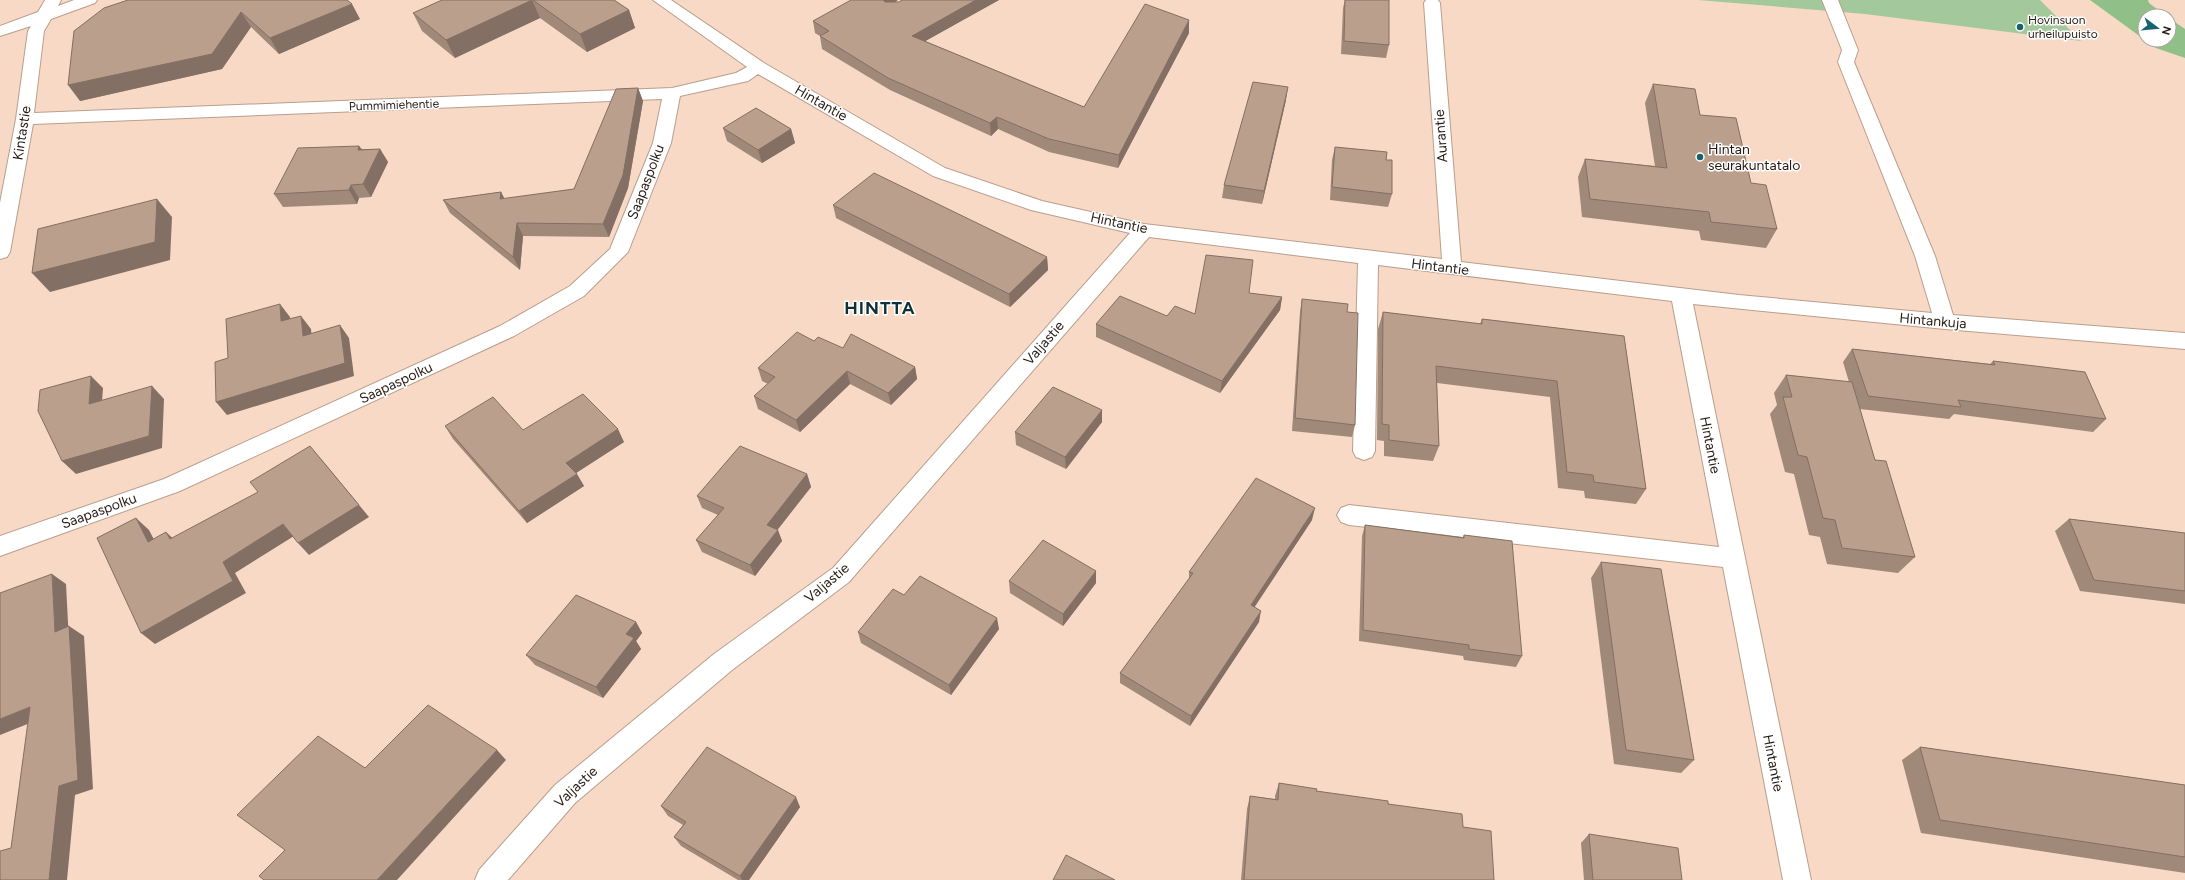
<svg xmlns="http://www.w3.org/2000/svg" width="2185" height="880" font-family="Figtree,sans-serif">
	<rect width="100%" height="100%" fill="#f7d9c6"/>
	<!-- green -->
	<polygon fill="#a3c89c" points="1698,0 2040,0 2081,41 1865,14"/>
	<!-- forest -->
	<g fill="#90c087">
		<polygon points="2090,0 2148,0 2149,3 2166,16 2145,16 2145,40"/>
		<polygon points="2169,18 2185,29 2185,58 2156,48 2145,40 2169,40"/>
	</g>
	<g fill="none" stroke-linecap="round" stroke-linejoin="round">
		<!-- minor casing -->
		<g stroke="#ba9e8c" stroke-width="2">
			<polygon id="minor" points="45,0 61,0 58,6 74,0 97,0 95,3 51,19 44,31 34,113 672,88 736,73 747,67 653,0 671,0 764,63 945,168 1042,201 1144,224 1442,259 1424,3 1426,0 1438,0 1440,3 1461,262 1739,295 1932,313 1915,256 1838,62 1842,50 1822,0 1838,0 1858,50 1854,62 1935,256 1953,315 2185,333 2185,349 1945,329 1693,304 1811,880 1783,880 1723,567 1349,525 1341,522 1337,515 1341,508 1349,505 1719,547 1672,301 1378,265 1375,451 1372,457 1364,460 1356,457 1353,451 1358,263 1149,237 849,582 732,670 575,803 508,880 475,880 479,870 555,785 714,654 833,568 1130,233 1031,210 933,176 758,74 748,81 680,96 671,143 628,252 584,296 514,336 180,491 0,556 0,536 164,479 500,326 570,286 610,249 653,143 662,99 33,124 10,252 7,257 0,259 0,203 16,119 28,31 31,26 0,36 0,26 38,12"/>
		</g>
		<!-- minor -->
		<use href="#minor" fill="#fff" fill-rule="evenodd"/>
	</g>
	<!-- wall -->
	<g fill="#a18979">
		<polygon points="128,0 360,19 279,54 251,27 222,69 80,101"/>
		<polygon points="442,0 614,0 629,10 635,28 587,52 540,18 455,58 422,31 413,13"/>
		<polygon points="902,0 999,0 925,41 1084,107 1189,33 1118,168 1049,152 998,129 991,136 890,90 822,49 820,36 815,33 813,21 895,2 899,2"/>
		<polygon points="1345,0 1389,0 1389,45 1386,58 1341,54 1343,8"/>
		<polygon points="1653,84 1700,115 1751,183 1777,229 1766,248 1701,240 1699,231 1582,217 1578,177 1585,159 1655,166 1645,103"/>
		<polygon points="638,88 643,101 628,188 609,237 523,236 520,270 450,213 443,200 501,192 504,199 574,189"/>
		<polygon points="1286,100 1262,204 1222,198 1224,185"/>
		<polygon points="723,128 791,129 795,143 762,163 727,141"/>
		<polygon points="359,146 362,149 380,149 388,162 371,197 359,198 357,204 283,207 274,194"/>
		<polygon points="1335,147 1386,160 1392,194 1388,207 1330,200 1332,160"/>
		<polygon points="833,205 1047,257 1048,270 1010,307 836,218"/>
		<polygon points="1249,293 1282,297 1280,310 1220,393 1096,337 1096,324 1167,316 1195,314"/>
		<polygon points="1302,299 1355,425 1352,437 1292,431 1300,312"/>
		<polygon points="1383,312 1480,324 1482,319 1624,336 1646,489 1636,504 1585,498 1584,491 1558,488 1550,397 1437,383 1439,446 1433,461 1384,456 1384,441 1377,440 1378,329"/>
		<polygon points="814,341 915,367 917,379 891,405 850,384 800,432 758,409 754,396 768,384 762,381 758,368"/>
		<polygon points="1852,349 1990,364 1993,361 2106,419 2093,432 1954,414 1949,419 1860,409 1875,460 1915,557 1898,573 1827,564 1820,537 1809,535 1794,474 1785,472 1770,414 1777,405 1774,393 1786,375 1849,382 1843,362"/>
		<polygon points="1102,422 1066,469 1016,445 1015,432"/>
		<polygon points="445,426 523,430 624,442 576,473 584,486 527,523 453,439"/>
		<polygon points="807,474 811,487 777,529 782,541 755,576 702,552 696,540 718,515 702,508 697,496"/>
		<polygon points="2069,519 2185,533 2185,604 2080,591 2055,531"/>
		<polygon points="1312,520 1254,607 1259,622 1190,726 1120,683 1120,673 1189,579 1189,572"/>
		<polygon points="1365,525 1463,537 1464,535 1522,656 1516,667 1464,660 1463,656 1359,641 1362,536"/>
		<polygon points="1601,562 1694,760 1681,773 1614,764 1591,578"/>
		<polygon points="1096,571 1096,583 1063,626 1010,593 1009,581"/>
		<polygon points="904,595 999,629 951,695 861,643 858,632"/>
		<polygon points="636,622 642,633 636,641 641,649 603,698 535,665 526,655"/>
		<polygon points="1920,747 2185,785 2185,873 1921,833 1902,760"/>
		<polygon points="1279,783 1316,791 1388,804 1463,827 1494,880 1241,880 1247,809 1250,796 1275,799 1275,796"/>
		<polygon points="661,806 800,807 749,880 738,880 681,846 674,837 683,825 668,816"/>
		<polygon points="1589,834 1682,880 1584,880 1581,843"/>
	</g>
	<!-- shaded-wall -->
	<g fill="#836f63">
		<polygon points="532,0 540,18 455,58 446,40"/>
		<polygon points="882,0 898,0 884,10"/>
		<polygon points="976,0 999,0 913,48 912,36"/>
		<polygon points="352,4 360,19 279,54 270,38"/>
		<polygon points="629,10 635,28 587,52 580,34"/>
		<polygon points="241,12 251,27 222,69 80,101 68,85"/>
		<polygon points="1189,20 1189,33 1118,168 1119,155"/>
		<polygon points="1288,87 1286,100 1262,204 1264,191"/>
		<polygon points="638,88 643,101 628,188 609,237 603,224"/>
		<polygon points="997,117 998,129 991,136 990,123"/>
		<polygon points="791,129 795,143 762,163 758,150"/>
		<polygon points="359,146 367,159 358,150"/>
		<polygon points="380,149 388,162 371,197 363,184"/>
		<polygon points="351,185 359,198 357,204 349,190"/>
		<polygon points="501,192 508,205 500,199"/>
		<polygon points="157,199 172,217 170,260 50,292 32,273"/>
		<polygon points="517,223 523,236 520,270 513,257"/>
		<polygon points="1047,257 1048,270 1010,307 1009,294"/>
		<polygon points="1282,297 1280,310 1220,393 1222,381"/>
		<polygon points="280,304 290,317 291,334 281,321"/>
		<polygon points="301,316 311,329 313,348 303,336"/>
		<polygon points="340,325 349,338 354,376 227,415 216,402"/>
		<polygon points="915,367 917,379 891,405 888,393"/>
		<polygon points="847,371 850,384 800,432 796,420"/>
		<polygon points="91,376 103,388 101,416 89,404"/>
		<polygon points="152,386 164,399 162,448 76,474 62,461"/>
		<polygon points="1102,410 1102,422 1066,469 1065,457"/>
		<polygon points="618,429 624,442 573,475 566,463"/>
		<polygon points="321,459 369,517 309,555 298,543"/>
		<polygon points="577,474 584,486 527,523 519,511"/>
		<polygon points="807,474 811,487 772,537 767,525"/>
		<polygon points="1315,508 1312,520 1248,617 1251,605"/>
		<polygon points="136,518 149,530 161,553 148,542"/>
		<polygon points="283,524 294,536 235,573 246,593 155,644 141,633 223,562"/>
		<polygon points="778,530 782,541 755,576 750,565"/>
		<polygon points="166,532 179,544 170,539"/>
		<polygon points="1096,571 1096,583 1063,626 1063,614"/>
		<polygon points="52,574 66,584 69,642 55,632"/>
		<polygon points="1261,611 1259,622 1190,726 1191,716"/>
		<polygon points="997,618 999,629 951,695 949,685"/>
		<polygon points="636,622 642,633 636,641 641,649 603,698 596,687 626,634"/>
		<polygon points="69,626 84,636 93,789 75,795 67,880 49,880"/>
		<polygon points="30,707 45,717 0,735 0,719"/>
		<polygon points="497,750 506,760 397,880 377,880"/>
		<polygon points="796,797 800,807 749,880 742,880 740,876"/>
	</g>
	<!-- building -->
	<g fill="#bb9f8d" stroke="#836f63">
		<polygon points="128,0 347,0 352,4 270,38 241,12 212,54 68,85 74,31 104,8"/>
		<polygon points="442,0 532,0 446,40 413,13"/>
		<polygon points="533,0 614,0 629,10 580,34"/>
		<polygon points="851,0 883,0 885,2 899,2 902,0 976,0 912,36 1084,107 1145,4 1189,20 1119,155 1049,139 997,117 990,123 888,78 820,36 829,31 813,21"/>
		<polygon points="1345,0 1389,0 1389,45 1344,41"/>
		<polygon points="1253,82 1288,87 1264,191 1224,185"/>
		<polygon points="1653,84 1695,89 1700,115 1736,118 1751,183 1766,185 1777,229 1711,222 1709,212 1590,199 1585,159 1667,168"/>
		<polygon points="638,88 623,175 603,224 517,223 513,257 443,200 501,192 500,199 574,189 616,89"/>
		<polygon points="756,108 791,129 758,150 723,128"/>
		<polygon points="359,146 358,150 380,149 363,184 351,185 349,190 274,194 298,148"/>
		<polygon points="1335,147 1387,152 1386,160 1392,160 1392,194 1332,187"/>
		<polygon points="874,173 1047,257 1009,294 833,205"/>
		<polygon points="157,199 155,242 32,273 38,229"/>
		<polygon points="1206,255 1253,260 1249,293 1282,297 1222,381 1096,324 1120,296 1167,316 1175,306 1195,314"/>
		<polygon points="1302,299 1348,304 1347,312 1358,313 1355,425 1295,418"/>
		<polygon points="280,304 281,321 301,316 303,336 340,325 345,363 216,402 215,362 228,358 226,319"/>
		<polygon points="1383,312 1482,324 1482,319 1624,336 1646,489 1594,482 1593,475 1567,472 1557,381 1436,366 1439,446 1389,440 1389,425 1382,424"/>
		<polygon points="797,332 814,341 818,337 843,348 851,334 915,367 888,393 847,371 796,420 754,396 775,377 758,368"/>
		<polygon points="1852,349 1995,365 1993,361 2085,372 2106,419 1958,400 1961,407 1868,396"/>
		<polygon points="1786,375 1852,382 1875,460 1886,461 1915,557 1842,548 1835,520 1823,518 1807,457 1798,455 1783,397 1792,397"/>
		<polygon points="91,376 89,404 152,386 149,436 62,461 38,411 40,390"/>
		<polygon points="1053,387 1102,410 1065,457 1015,432"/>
		<polygon points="583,394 618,429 566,463 577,474 519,511 445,426 493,397 523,430"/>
		<polygon points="310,446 359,505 298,543 283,524 223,562 233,581 141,633 97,538 136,518 148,542 166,532 170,539 258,492 250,482"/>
		<polygon points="740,446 807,474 767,525 778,530 750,565 696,540 724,508 697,496"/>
		<polygon points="1256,478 1315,508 1251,605 1261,611 1191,716 1120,673 1193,573 1189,572"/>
		<polygon points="2069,519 2185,533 2185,591 2094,580"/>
		<polygon points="1365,525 1464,538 1464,535 1512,541 1522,656 1469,649 1469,645 1363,630"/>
		<polygon points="1043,540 1096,571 1063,614 1009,581"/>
		<polygon points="1601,562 1661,569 1694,760 1626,750"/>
		<polygon points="52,574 55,632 69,626 78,780 59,786 49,880 0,880 0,851 11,848 30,707 0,719 0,593"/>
		<polygon points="920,576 997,618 949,685 858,632 893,589 904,595"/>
		<polygon points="576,595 636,622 626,634 634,638 596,687 526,655"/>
		<polygon points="428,705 497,750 377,880 264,880 259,876 285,850 237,815 318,736 365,768"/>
		<polygon points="707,747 796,797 740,876 674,837 686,822 661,806"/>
		<polygon points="1920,747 2185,785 2185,857 1940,820"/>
		<polygon points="1279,783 1317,789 1316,791 1388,801 1388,804 1462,814 1463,827 1491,831 1494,880 1244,880 1250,796 1278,800"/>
		<polygon points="1589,834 1678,848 1682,880 1593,880"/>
		<polygon points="1066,855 1115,880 1053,880"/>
	</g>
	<!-- markers -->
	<g fill="#16636d" stroke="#fff" stroke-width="1.5">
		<circle cx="2020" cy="27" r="4"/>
		<circle cx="1700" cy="157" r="4"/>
	</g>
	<g text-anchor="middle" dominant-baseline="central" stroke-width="3" stroke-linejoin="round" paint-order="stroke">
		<!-- far-poi labels -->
		<g font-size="12" fill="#251b14" stroke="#fff" text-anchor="start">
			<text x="2028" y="20">Hovinsuon<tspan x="2028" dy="14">urheilupuisto</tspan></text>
		</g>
		<!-- far-street labels -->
		<g font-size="12" fill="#251b14" stroke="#fff">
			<text transform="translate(394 105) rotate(-2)">Pummimiehentie</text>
		</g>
		<!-- street labels -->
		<g font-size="14" fill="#251b14" stroke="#fff">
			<text transform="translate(821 103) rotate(30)">Hintantie</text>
			<text transform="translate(22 133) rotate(-81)">Kintastie</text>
			<text transform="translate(1441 136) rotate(-94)">Aurantie</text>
			<text transform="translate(646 182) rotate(-69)">Saapaspolku</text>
			<text transform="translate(1119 223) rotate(12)">Hintantie</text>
			<text transform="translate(1440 267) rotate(7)">Hintantie</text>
			<text transform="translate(1933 321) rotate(5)">Hintankuja</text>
			<text transform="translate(1044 343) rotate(-49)">Valjastie</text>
			<text transform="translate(396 383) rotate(-25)">Saapaspolku</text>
			<text transform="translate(1710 445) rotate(79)">Hintantie</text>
			<text transform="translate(99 511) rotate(-20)">Saapaspolku</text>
			<text transform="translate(827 583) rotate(-40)">Valjastie</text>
			<text transform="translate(1773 763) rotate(79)">Hintantie</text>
			<text transform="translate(576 787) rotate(-43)">Valjastie</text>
		</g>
		<!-- poi labels -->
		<g font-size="14" fill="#251b14" stroke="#fff" text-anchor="start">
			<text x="1708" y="149">Hintan<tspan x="1708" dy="16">seurakuntatalo</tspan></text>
		</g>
		<!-- district labels -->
		<g font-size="18" font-weight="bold" letter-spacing="1" fill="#0f3137" stroke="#fff">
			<text x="880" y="308">HINTTA</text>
		</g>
	</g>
	<!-- north arrow -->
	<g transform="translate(2157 28) rotate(106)"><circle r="19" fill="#ffffff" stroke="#a8a4a1"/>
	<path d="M0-3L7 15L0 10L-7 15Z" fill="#16636d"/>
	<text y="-6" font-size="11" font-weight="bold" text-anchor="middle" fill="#251b14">N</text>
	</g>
</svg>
